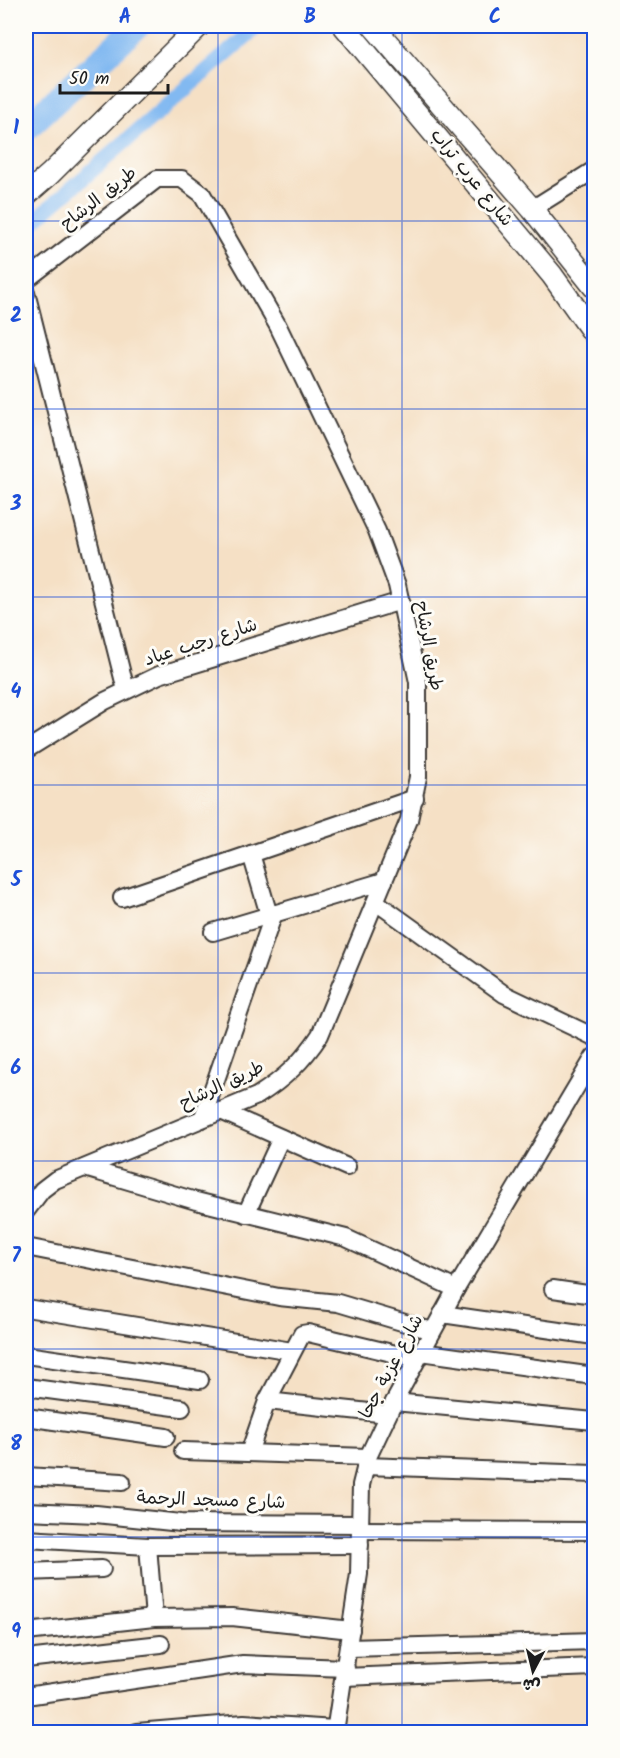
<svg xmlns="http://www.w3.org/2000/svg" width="620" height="1758" font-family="Kalam,'Playpen Sans Arabic',sans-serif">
	<rect width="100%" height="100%" fill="#fdfcf7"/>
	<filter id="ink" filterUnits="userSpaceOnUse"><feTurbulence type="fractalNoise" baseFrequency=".0167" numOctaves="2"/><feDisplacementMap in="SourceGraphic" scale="12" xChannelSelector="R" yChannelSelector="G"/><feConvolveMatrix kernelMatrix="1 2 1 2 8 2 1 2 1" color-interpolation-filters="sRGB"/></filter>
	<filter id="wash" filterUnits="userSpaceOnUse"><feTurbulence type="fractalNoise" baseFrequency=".008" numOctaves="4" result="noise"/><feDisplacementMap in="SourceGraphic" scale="24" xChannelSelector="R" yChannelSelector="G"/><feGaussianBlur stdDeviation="1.35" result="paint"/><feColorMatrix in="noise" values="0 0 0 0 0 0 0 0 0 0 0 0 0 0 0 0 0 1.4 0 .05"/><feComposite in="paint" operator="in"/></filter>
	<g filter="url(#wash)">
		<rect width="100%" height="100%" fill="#f5e0c5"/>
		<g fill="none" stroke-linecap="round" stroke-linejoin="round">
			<!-- canal -->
			<polyline stroke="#82b9f1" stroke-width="15" points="26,228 258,26"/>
			<!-- river -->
			<polyline stroke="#82b9f1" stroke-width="26" points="26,128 137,26"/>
		</g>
	</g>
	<g filter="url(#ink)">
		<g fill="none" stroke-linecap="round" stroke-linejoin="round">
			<!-- minor casing -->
			<g stroke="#3d3935" stroke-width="20">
				<g id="minor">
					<polyline points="532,209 594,170"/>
					<path d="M26,280L157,179H182L202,194L278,326L377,531L397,585L418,682V777L409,820L320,1035C303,1061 284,1079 257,1096L55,1180L42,1190L26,1211"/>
					<polyline points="26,292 126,690"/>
					<polyline points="26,750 105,701 159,675 401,601"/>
					<polyline points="251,854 269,915"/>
					<polyline points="122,898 415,798"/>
					<polyline points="376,902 504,994 594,1037"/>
					<polyline points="213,932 384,881"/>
					<polyline points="221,1111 347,1167"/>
					<polyline points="203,1117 274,913"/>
					<polyline points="85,1168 196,1201 346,1238 456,1289"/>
					<polyline points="246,1214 281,1138"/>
					<polyline points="26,1247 279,1297 338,1303 432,1331"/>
					<polyline points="553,1289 594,1295"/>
					<polyline points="26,1308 292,1351"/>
					<polyline points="442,1314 594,1336"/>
					<polyline points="421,1352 594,1376"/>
					<polyline points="26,1355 200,1380"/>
					<polyline points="26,1387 182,1408"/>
					<polyline points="267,1401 388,1414"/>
					<polyline points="394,1402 594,1421"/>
					<polyline points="26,1417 166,1437"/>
					<polyline points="183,1451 368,1457"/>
					<polyline points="249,1453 267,1401 302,1334 308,1333 417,1359"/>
					<polyline points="365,1466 594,1474"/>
					<polyline points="26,1476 122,1482"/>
					<polyline points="26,1511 96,1514 181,1523 360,1524"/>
					<polyline points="360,1530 594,1531"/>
					<polyline points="26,1539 148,1546 360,1545"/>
					<polyline points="26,1572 102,1569"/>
					<polyline points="154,1618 232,1617 351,1630"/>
					<polyline points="26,1632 154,1618 148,1546"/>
					<polyline points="349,1648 594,1641"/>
					<polyline points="26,1659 161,1644"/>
					<polyline points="344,1677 594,1667"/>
					<polyline points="26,1696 243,1664 346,1668"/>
					<polyline points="137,1732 244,1723 335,1729"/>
					<polyline points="335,1732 359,1574 361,1485 368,1457 394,1402 456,1289 594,1057"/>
				</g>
			</g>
			<!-- tertiary casing -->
			<g stroke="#3d3935" stroke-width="24">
				<g id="tertiary">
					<polyline points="344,26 552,275 594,334"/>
					<polyline points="373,26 532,209 594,287"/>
					<polyline points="26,195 50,174 199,26"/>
				</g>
			</g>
			<!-- minor -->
			<use href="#minor" stroke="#fff" stroke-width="16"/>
			<!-- tertiary -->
			<use href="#tertiary" stroke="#fff" stroke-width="21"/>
		</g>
	</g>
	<!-- grid -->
	<path fill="none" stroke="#1d4ed8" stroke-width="1.5" stroke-opacity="0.55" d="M218,26V1732M402,26V1732M26,221H594M26,409H594M26,597H594M26,785H594M26,973H594M26,1161H594M26,1349H594M26,1537H594"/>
	<g text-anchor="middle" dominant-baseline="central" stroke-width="6" stroke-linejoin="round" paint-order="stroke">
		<!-- street labels -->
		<g font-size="18" fill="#1c1c1c" stroke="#fdfcf7">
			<text transform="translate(471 178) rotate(51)">شارع عرب تراب</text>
			<text transform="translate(99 199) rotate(-38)">طريق الرشاح</text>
			<text transform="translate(201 643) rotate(-18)">شارع رجب عياد</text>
			<text transform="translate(428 646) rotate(80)">طريق الرشاح</text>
			<text transform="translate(222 1086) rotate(-25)">طريق الرشاح</text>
			<text transform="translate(392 1367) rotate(-62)">شارع عزبة جحا</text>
			<text transform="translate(211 1501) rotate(2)">شارع مسجد الرحمة</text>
		</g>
	</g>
	<!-- margin -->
	<rect width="620" height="1758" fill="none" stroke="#fdfcf7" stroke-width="66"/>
	<!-- north arrow -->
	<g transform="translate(533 1671) rotate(187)" stroke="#fdfcf7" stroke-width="4.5" paint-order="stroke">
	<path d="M0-4.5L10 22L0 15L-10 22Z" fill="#1c1c1c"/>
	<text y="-9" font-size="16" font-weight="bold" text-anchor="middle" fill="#1c1c1c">ش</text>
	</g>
	<!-- scale -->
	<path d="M60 84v9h108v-9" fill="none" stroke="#1c1c1c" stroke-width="3"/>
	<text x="69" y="84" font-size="18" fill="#1c1c1c" stroke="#fdfcf7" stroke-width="4.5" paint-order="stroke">50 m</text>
	<rect x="33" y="33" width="554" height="1692" fill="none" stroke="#1d4ed8" stroke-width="2"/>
	<g font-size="20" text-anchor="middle" font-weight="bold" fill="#1d4ed8">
		<text x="125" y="23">A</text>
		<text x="310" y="23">B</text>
		<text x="495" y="23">C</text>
		<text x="16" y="134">1</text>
		<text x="16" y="322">2</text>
		<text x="16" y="510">3</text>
		<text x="16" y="698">4</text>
		<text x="16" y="886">5</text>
		<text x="16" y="1074">6</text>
		<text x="16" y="1262">7</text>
		<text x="16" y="1450">8</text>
		<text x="16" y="1638">9</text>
	</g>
</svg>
